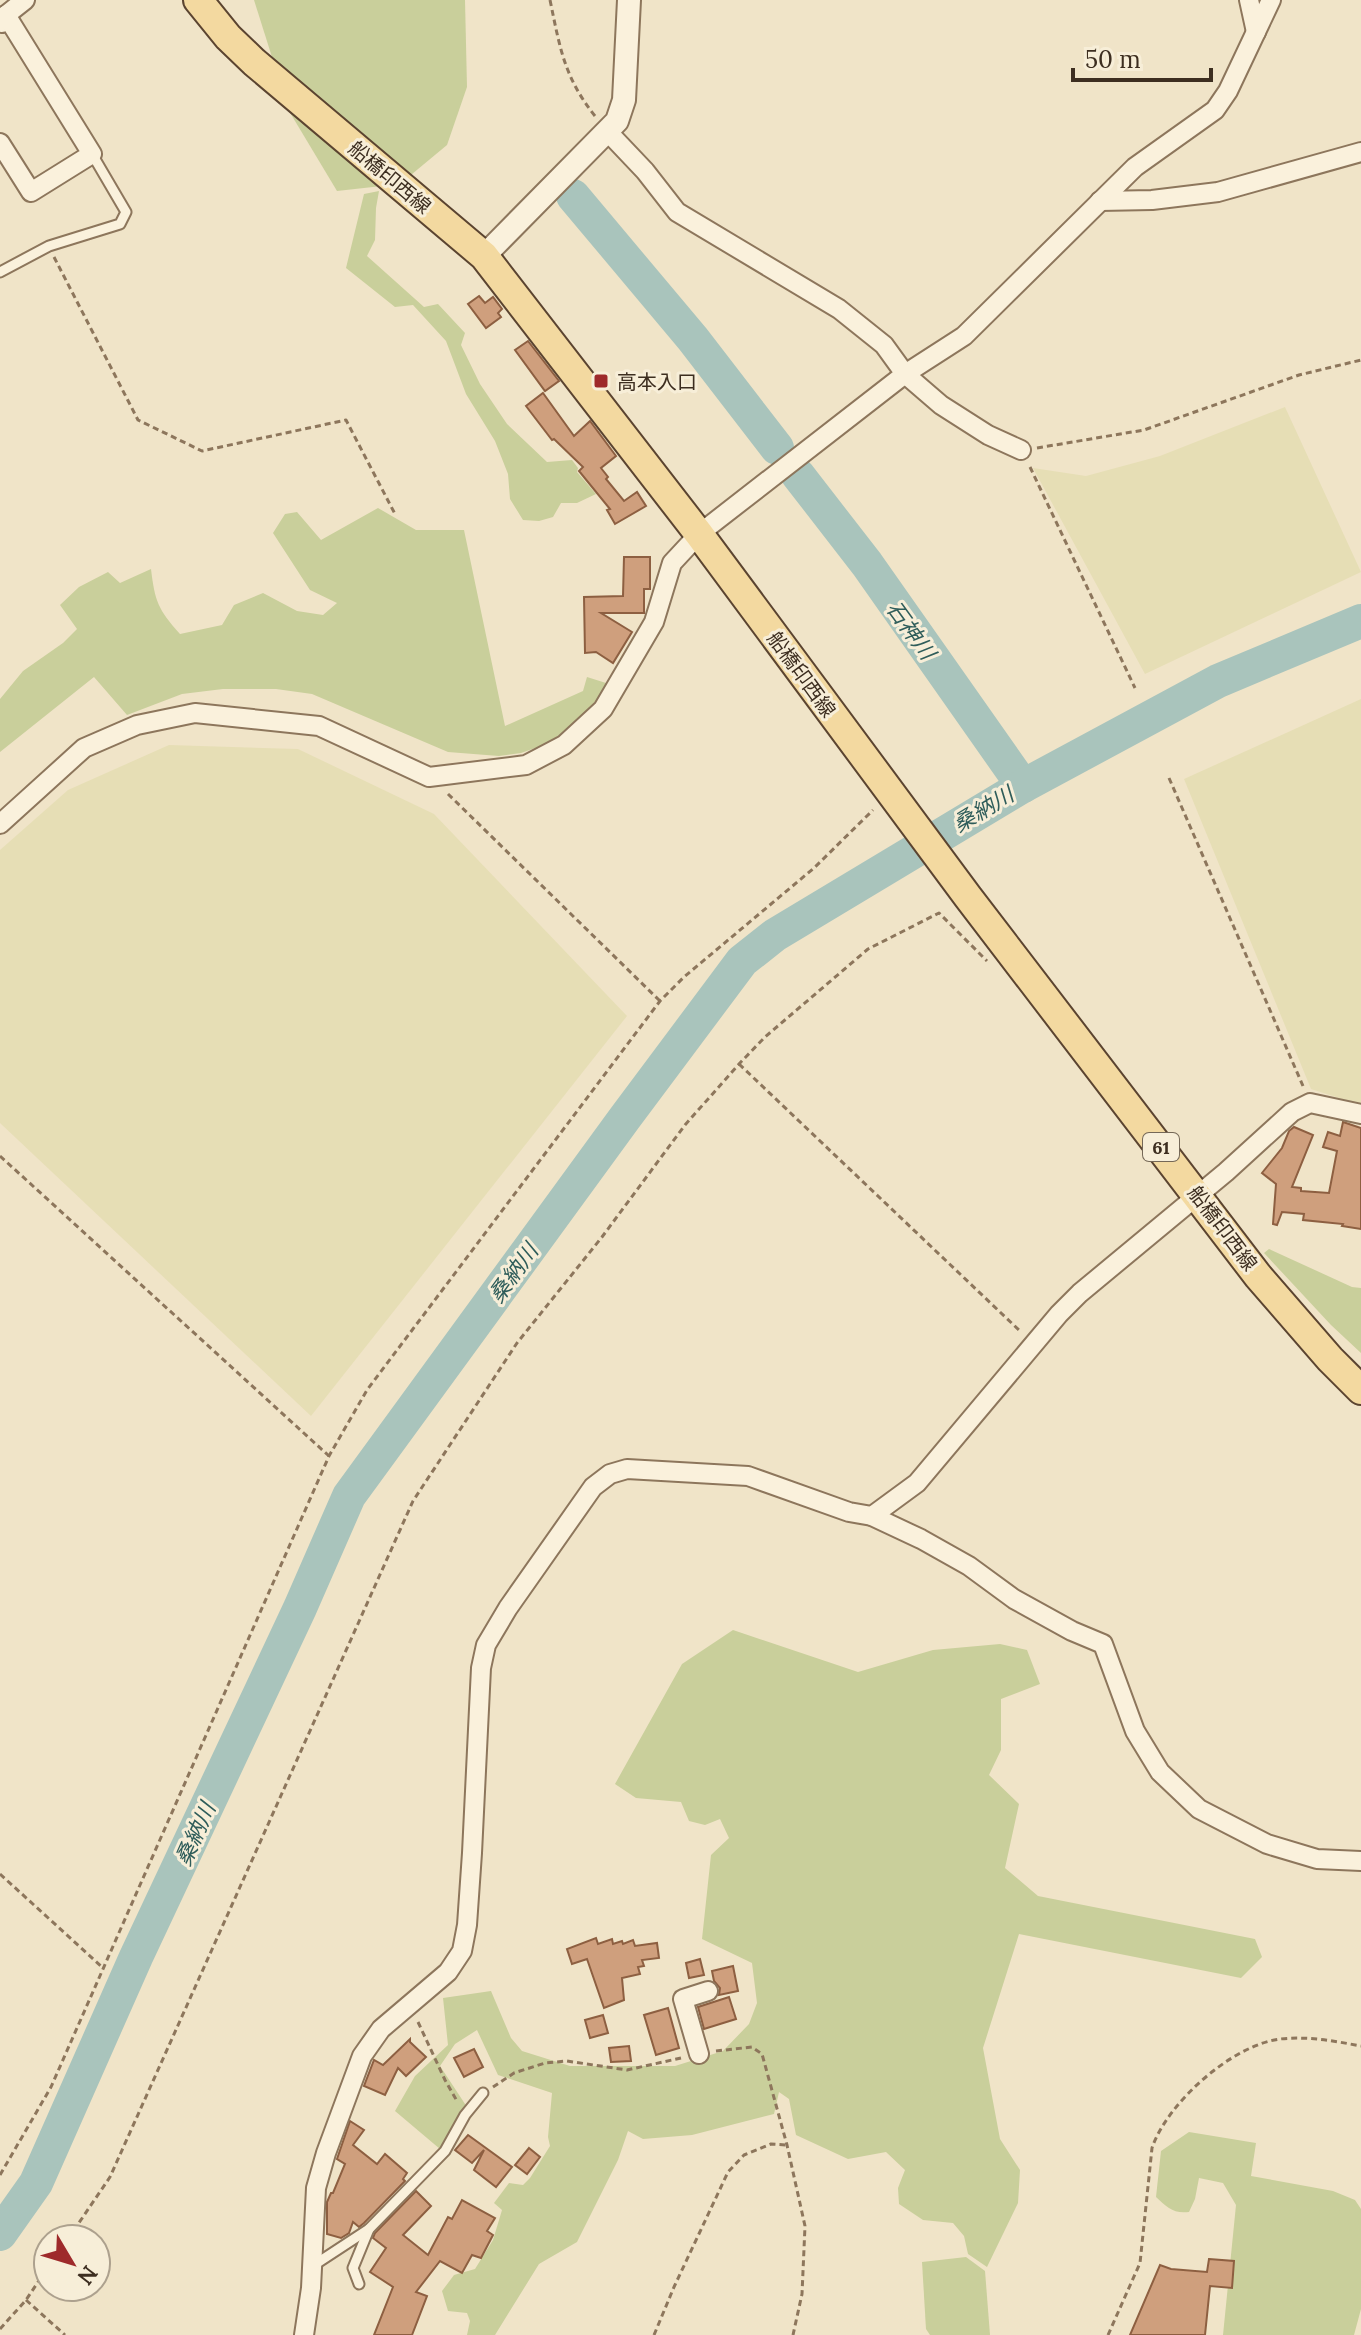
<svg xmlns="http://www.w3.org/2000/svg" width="1361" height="2335" font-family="Lora,'Noto Sans JP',serif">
	<rect width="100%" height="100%" fill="#f0e4c8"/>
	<!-- farmland -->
	<g fill="#e6deb5">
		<polygon points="1285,407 1361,572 1145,674 1033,468 1086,476 1160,456"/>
		<polygon points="1361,699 1361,1105 1311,1089 1184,779"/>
		<polygon points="169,745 298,749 434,814 627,1016 311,1416 0,1123 0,850 68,790"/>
	</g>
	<!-- green -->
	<g fill="#c9cf9b">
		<polygon points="254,0 465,0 467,87 447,145 400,184 337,191 289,111"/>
		<polygon points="379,191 376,208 375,240 367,256 424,307 438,304 465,333 461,345 480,384 507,424 547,462 572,460 578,468 577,472 596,494 577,503 561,503 553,517 539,521 523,520 510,499 508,474 495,441 466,394 446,341 413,305 395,307 346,268 364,194"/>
		<path d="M378,508L416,530H464L505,726L583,691L587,677L606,683L601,695L570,729L541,746L521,753L499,756L448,752L312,694L276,689H223L182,694L127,715L94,677L0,752V699L23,671L63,643L77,629L60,605L79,587L108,572L120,583L151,569C155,602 158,609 180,634L222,625L234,605L263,593L297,611L323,615L337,603L310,590L273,533L285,514L297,512L321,540Z"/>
		<polygon points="1269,1249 1352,1287 1361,1288 1361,1353 1331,1325 1264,1253"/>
		<polygon points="733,1630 858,1672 933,1650 1000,1644 1027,1650 1040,1684 1001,1699 1001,1750 989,1775 1019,1804 1005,1868 1038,1896 1255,1939 1262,1957 1241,1978 1019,1934 983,2048 1000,2139 1020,2170 1018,2203 987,2267 968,2254 964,2236 953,2223 923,2220 899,2204 898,2188 905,2170 886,2152 848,2159 796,2135 789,2099 779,2092 774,2114 692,2135 643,2139 628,2131 618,2160 577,2242 539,2264 495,2335 467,2335 470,2321 467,2313 448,2311 442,2291 454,2275 475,2269 493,2240 502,2210 494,2203 509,2183 523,2185 530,2178 550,2146 548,2137 552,2093 498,2075 477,2030 455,2044 440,2066 467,2107 440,2149 395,2111 415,2076 448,2045 443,1998 491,1991 511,2038 522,2051 570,2066 675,2066 723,2051 749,2024 757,2003 752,1963 702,1939 711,1855 729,1838 720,1819 705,1825 689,1821 681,1802 636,1798 615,1784 682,1664"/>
		<path d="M1189,2132L1256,2143L1251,2176L1333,2191L1355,2200L1361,2209V2309L1354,2335H1223L1236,2205L1223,2183L1199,2178L1195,2199L1189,2212C1173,2214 1167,2207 1156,2197L1161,2151Z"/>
		<polygon points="966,2257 985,2271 990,2335 930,2335 926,2329 922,2262"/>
	</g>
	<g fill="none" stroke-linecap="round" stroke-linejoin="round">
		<!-- river -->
		<g stroke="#a9c4bc" stroke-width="34">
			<polyline points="573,196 693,339 777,448"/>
			<polyline points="798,475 867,564 1023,786"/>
			<polyline points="0,2234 36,2183 136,1957 300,1608 349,1496 624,1119 742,961 775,935 1023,786 1218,681 1361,621"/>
		</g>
	</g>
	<!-- building -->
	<g fill="#cf9f7d" stroke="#8d5f41" stroke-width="2">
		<polygon points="479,296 485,303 493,297 502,309 498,313 501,317 486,328 468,304"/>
		<polygon points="528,341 559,381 545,391 515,350"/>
		<polygon points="543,393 574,436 590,421 616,456 601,468 608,477 606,479 624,501 637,492 646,506 615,524 607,510 610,509 579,471 583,467 554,439 552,440 526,406"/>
		<polygon points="624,557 650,557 650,589 644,589 644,613 601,613 632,632 613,663 596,652 585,653 584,597 623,596"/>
		<polygon points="1343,1122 1361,1128 1361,1229 1342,1226 1343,1224 1303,1220 1304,1214 1282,1212 1277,1225 1273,1224 1276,1184 1262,1173 1282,1148 1289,1131 1294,1127 1313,1135 1292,1187 1301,1188 1301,1191 1329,1193 1337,1151 1323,1147 1328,1132 1340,1136"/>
		<polygon points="596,1938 598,1944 612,1939 613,1944 622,1941 623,1944 633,1940 635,1946 657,1943 659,1958 642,1960 644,1966 638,1967 640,1974 622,1978 624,2000 604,2008 587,1959 572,1964 567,1949"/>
		<polygon points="700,1959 704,1975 689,1978 686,1963"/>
		<polygon points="733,1966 738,1991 719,1995 720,1988 714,1981 712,1971"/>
		<polygon points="729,1997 736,2019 704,2029 698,2007"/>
		<polygon points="668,2008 679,2048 656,2055 644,2015"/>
		<polygon points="603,2015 608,2033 590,2038 585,2020"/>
		<polygon points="410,2039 410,2042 426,2057 406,2076 398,2068 385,2095 364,2086 374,2060 383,2065"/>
		<polygon points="629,2046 631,2061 611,2062 609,2048"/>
		<polygon points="474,2049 483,2067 464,2077 454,2058"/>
		<polygon points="350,2121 364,2130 353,2145 377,2164 385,2154 407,2173 403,2179 405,2181 364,2223 359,2227 353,2222 349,2233 341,2238 327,2234 327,2202 331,2193 333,2193 345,2164 337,2159"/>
		<polygon points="468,2135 512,2167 496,2187 474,2170 484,2150 472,2163 455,2150"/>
		<polygon points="529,2148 540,2157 527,2174 515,2165"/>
		<polygon points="416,2191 431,2206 403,2235 428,2255 448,2217 452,2219 462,2200 495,2218 487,2231 493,2235 481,2258 472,2255 462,2273 440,2261 416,2292 427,2296 412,2335 374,2335 393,2287 370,2272 386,2248 373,2238 375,2233"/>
		<polygon points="1209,2259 1234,2261 1232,2288 1210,2286 1205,2335 1130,2335 1160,2265 1171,2269 1207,2272"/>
	</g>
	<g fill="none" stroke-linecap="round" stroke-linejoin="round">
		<!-- service casing -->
		<g stroke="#8d765c" stroke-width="13">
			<g id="service">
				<polyline points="0,272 49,246 120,224 126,212 92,154"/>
				<polyline points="311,2267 369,2229 445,2151 465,2115 483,2093"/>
				<polyline points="359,2284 353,2268 369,2229"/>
			</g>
		</g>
		<!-- minor casing -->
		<g stroke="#8d765c" stroke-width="22">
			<g id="minor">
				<polyline points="1249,0 1256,32"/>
				<polyline points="2,23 6,15 25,0"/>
				<polyline points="608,132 645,171 677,212 839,309 884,345 905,374 941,405 988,435 1021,450"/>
				<polyline points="0,143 31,192 92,154 6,15"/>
				<polyline points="1100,201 1152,200 1218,192 1361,152"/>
				<polyline points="0,824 84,748 137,725 195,713 319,726 429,777 526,765 564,745 603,709 654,622 672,563 699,534 905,374 964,336 1135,167 1215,110 1228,91 1271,0"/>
				<polyline points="872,1516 921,1539 969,1566 1014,1599 1072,1631 1103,1644 1135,1731 1160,1772 1199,1809 1267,1844 1317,1859 1361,1861"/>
				<polyline points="699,2054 683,1999 708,1991"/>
				<polyline points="304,2335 311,2288 316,2188 326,2153 362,2056 381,2029 448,1972 462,1951 467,1925 472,1853 481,1668 486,1645 508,1608 593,1487 610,1474 627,1469 748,1476 849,1512 872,1516 917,1483 1059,1314 1080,1293 1226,1172 1292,1112 1310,1103 1361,1114"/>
			</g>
		</g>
		<!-- tertiary casing -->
		<g stroke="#8d765c" stroke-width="26">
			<polyline id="tertiary" points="484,256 617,121 624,100 629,0"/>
		</g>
		<!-- primary casing -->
		<g stroke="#5b4430" stroke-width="32">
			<polyline id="primary" points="198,0 228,37 254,62 484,256 699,534 968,897 1258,1276 1330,1359 1361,1390"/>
		</g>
		<!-- path -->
		<g stroke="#8d765c" stroke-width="3" stroke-dasharray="6 4" stroke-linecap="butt">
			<path d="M550,0C560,48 564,77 595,116"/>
			<polyline points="54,257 138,420 202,451 346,420 395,514"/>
			<polyline points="1037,448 1144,430 1299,375 1361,360"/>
			<polyline points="1030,467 1135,688"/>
			<polyline points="1169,778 1303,1086"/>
			<polyline points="448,794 660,1001"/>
			<polyline points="739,1064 1020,1331"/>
			<polyline points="0,1156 329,1456"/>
			<polyline points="0,1874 103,1968"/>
			<polyline points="418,2022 445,2080 457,2101"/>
			<polyline points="716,2051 752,2047 762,2054 787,2145 805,2226 802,2294 793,2335"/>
			<polyline points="493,2087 514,2073 545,2063 567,2061 627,2070 681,2058"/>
			<polyline points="0,2175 51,2087 329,1456 367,1390 660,1001 684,977 814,868 873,810"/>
			<polyline points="68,2239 110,2177 413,1501 517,1343 602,1237 685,1125 739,1064 765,1037 868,949 939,913 987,961"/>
			<polyline points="26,2300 65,2335"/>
			<polyline points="0,2329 26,2300 48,2267"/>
			<polyline points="654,2335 674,2287 728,2172 744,2155 771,2144 787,2145"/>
			<path d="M1108,2335L1140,2263L1152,2148C1167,2103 1232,2045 1280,2039C1308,2036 1334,2041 1361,2046"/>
		</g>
		<!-- service -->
		<use href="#service" stroke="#faf1dc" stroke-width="9"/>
		<!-- minor -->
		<use href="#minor" stroke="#faf1dc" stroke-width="18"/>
		<!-- tertiary -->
		<use href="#tertiary" stroke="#faf1dc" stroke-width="22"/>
		<!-- primary -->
		<use href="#primary" stroke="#f3d9a0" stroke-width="28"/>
	</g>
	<!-- markers -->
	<rect fill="#9e2a2b" stroke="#f7eed8" stroke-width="3" x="593" y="373" width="16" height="16" rx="4"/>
	<g text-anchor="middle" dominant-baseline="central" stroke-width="6" stroke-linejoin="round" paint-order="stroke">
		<!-- shield labels -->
		<rect fill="#f7eed8" stroke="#756857" stroke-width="2" x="1143" y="1133" width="36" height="28" rx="6"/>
		<g font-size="18" font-weight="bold" fill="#3d2e20">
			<text x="1161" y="1147">61</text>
		</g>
		<!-- street labels -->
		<g font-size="20" fill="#3d2e20" stroke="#f7eed8">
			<text transform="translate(390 177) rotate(40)">船橋印西線</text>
			<text transform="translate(802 674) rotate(54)">船橋印西線</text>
			<text transform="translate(1223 1228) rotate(53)">船橋印西線</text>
		</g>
		<!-- poi labels -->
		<g font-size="20" fill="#3d2e20" stroke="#f7eed8" text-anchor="start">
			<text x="617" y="381">高本入口</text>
		</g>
		<!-- water labels -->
		<g font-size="22" font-style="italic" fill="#2f5d5a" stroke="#f7eed8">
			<text transform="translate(911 630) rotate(54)">石神川</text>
			<text transform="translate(983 809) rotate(-31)">桑納川</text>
			<text transform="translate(513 1273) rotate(-54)">桑納川</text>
			<text transform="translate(195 1834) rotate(-66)">桑納川</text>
		</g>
	</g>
	<!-- north arrow -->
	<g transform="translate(72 2263) rotate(128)"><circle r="38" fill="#f7eed8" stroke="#ada18e" stroke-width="2"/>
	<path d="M0-6L14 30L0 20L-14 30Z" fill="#9e2a2b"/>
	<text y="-12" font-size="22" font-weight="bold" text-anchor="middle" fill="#3d2e20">N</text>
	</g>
	<!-- scale -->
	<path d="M1073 68v12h138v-12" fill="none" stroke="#3d2e20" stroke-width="4"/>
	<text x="1085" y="68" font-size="24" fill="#3d2e20" stroke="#f7eed8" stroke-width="6" paint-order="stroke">50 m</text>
</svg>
